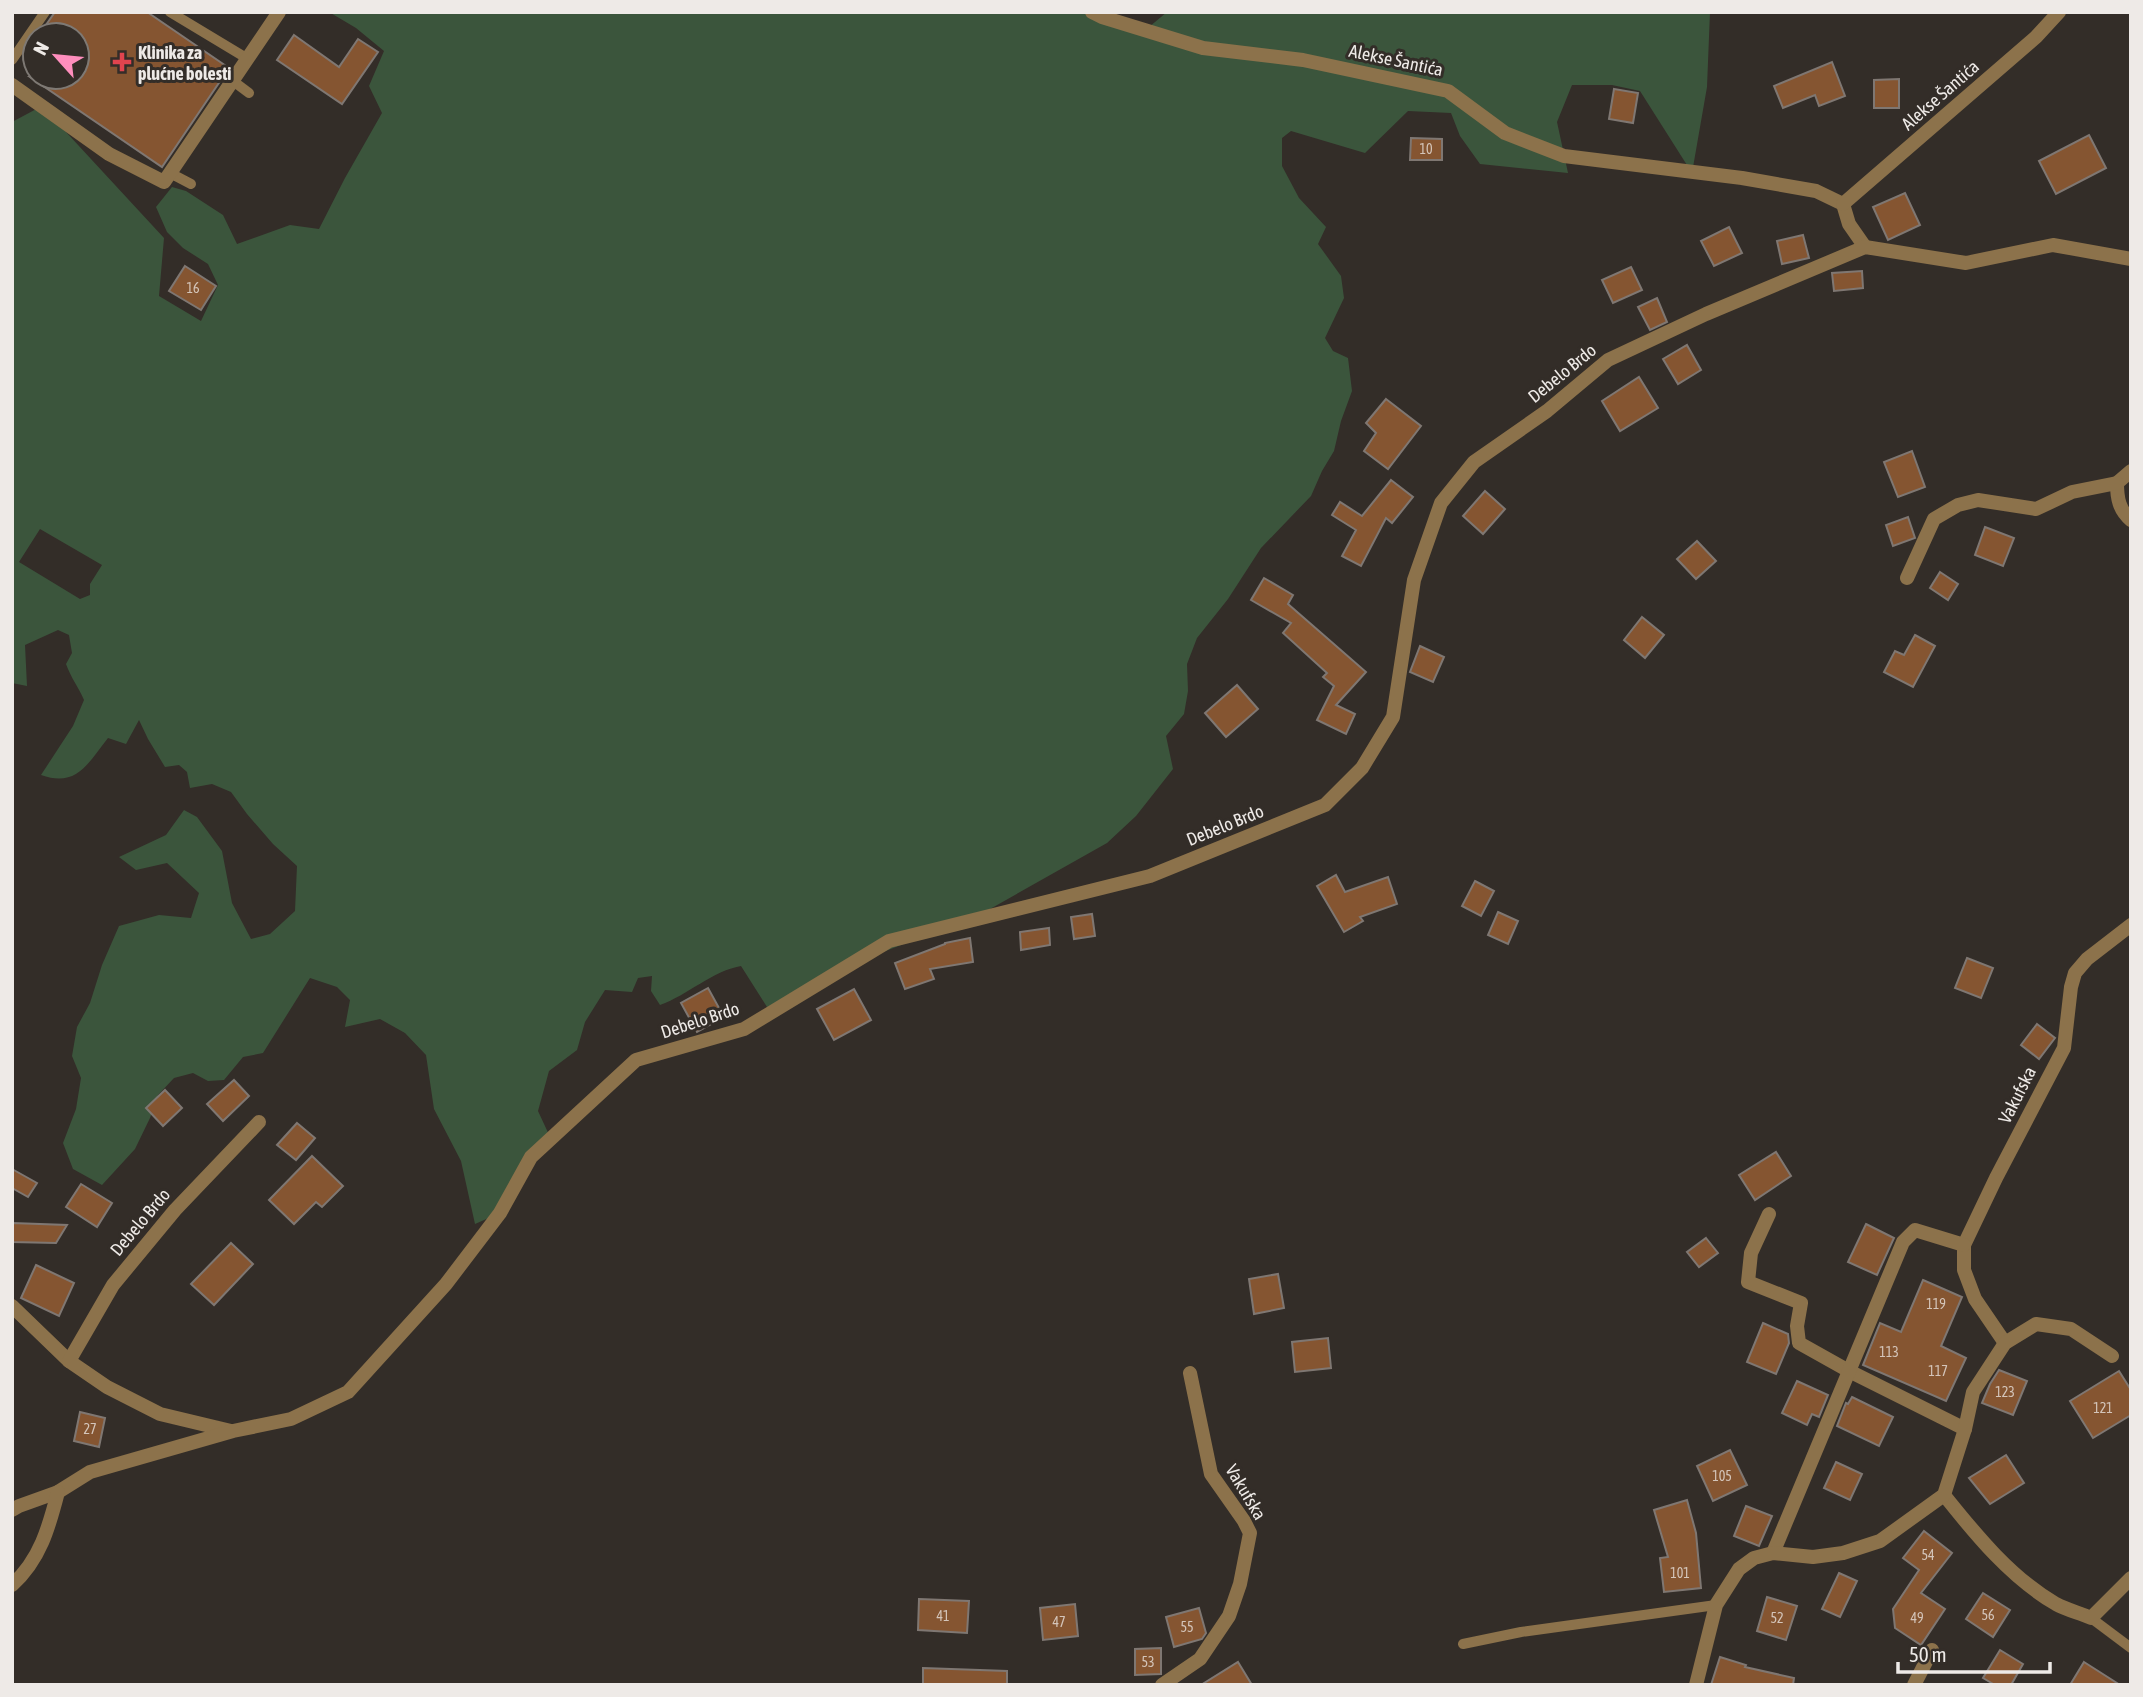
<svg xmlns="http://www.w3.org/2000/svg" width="2143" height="1697" font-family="'Asap Condensed',sans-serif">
	<rect width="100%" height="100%" fill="#332d28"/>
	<!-- green -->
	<path fill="#3b553c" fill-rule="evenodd" d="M329,12H1092L1149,27L1167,12H1710L1707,87L1692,173L1640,91L1612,85H1572L1557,122L1568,173L1480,164L1460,136L1451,113L1408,111L1365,153L1291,131L1282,138V166L1299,198L1326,227L1318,244L1341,276L1344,298L1325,338L1333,351L1348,358L1352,391L1341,421L1334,451L1322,471L1311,496L1261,548L1228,599L1197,638L1187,664L1188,691L1184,714L1166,736L1173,769L1136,816L1107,843L983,913L878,954L778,1005L767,1007L741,966C712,971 688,995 660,1005L651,991L652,976L638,978L632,992L605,990L585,1022L577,1050L549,1071L538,1111L551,1139L500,1213L475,1224L461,1161L434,1109L426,1055L405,1033L380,1019L345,1027L350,1000L337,987L310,978L263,1053L243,1057L224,1080L208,1081L193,1073L174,1078L158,1095L150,1118L135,1149L102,1185L73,1169L63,1143L76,1109L81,1078L72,1056L77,1027L90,1003L102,965L119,926L159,915L191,918L199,893L167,863L136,870L119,857L166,835L184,810L197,817L222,851L232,903L251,939L270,934L295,911L297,866L273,844L247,814L231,792L212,784L190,788L187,772L179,765L165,767L148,739L139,720L126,744L108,738C88,763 77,788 41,775L73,726L84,700C79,688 71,678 66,664L72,653L69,635L58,630L25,645L27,686L12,683V122L42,106L164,238L159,296L201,321L218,285L208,264L183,248L167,232L156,207L172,187L186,191L223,215L237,244L290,225L319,229L345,178L382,113L369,86L384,51L356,28ZM40,529L102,565L90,584V595L80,599L19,562Z"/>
	<!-- building -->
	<g fill="#855531" stroke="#7f7772" stroke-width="2">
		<polygon points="55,12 147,12 229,68 162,167 30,77 77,77 77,35 39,35"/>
		<polygon points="294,35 339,67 358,39 378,52 342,104 277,60"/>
		<polygon points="1832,62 1845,96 1819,106 1815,95 1783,108 1774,86"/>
		<polygon points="1899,79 1899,108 1874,108 1874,80"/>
		<polygon points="1614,89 1638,93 1633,123 1609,119"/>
		<polygon points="2089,135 2106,168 2056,194 2039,161"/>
		<polygon points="1411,138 1442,139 1442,160 1410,160"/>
		<polygon points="1905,193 1920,225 1888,240 1873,207"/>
		<polygon points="1729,227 1742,253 1714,266 1701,241"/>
		<polygon points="1803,235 1809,258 1782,264 1777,241"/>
		<polygon points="185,266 216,286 201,310 169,291"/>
		<polygon points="1631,267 1642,290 1613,303 1602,280"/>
		<polygon points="1862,271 1863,288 1834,291 1832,273"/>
		<polygon points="1657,298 1667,322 1650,330 1638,307"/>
		<polygon points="1687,345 1701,370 1678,384 1663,359"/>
		<polygon points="1639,377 1658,408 1620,431 1602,401"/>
		<polygon points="1386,399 1421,426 1388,469 1364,451 1376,433 1366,423"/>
		<polygon points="1912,451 1925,487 1898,497 1884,462"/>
		<polygon points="1391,480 1413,497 1392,523 1386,518 1361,566 1342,556 1356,530 1332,515 1340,502 1362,516"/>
		<polygon points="1485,491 1505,509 1483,534 1463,516"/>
		<polygon points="1908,517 1915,538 1893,546 1886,525"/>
		<polygon points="1985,527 2014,538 2003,566 1975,555"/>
		<polygon points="1697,541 1716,561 1696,579 1677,559"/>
		<polygon points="1940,572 1958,584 1948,600 1930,588"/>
		<polygon points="1264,578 1293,595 1288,604 1366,672 1336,705 1355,714 1346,734 1317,720 1334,686 1323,677 1327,673 1283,633 1291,623 1251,600"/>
		<polygon points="1642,617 1664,635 1645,658 1624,640"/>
		<polygon points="1915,635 1935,646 1913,687 1884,672 1895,651 1904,655"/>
		<polygon points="1420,646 1444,657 1433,682 1410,672"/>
		<polygon points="1237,685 1258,709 1226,737 1205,713"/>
		<polygon points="1336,875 1345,892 1388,877 1397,904 1360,917 1363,921 1344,932 1317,886"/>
		<polygon points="1475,881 1494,891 1481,916 1462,906"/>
		<polygon points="1498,912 1518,921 1508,944 1488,935"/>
		<polygon points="1092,914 1095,936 1074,939 1071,917"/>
		<polygon points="1049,928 1050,945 1021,950 1020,932"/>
		<polygon points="970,938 973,962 930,969 934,979 905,989 895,963 945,944 945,943"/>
		<polygon points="1967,958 1993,968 1981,998 1955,988"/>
		<polygon points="708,988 724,1017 697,1032 681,1003"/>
		<polygon points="854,989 871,1020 834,1040 817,1009"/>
		<polygon points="2037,1024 2055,1038 2039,1059 2021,1045"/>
		<polygon points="234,1080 249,1096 223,1121 207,1104"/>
		<polygon points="165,1090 182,1108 163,1126 146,1108"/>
		<polygon points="297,1123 315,1138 296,1160 277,1145"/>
		<polygon points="1776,1152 1791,1176 1755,1200 1739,1175"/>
		<polygon points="312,1156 343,1186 322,1207 316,1202 294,1224 269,1200"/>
		<polygon points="12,1169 37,1183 28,1197 12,1188"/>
		<polygon points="81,1184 112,1203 97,1227 66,1207"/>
		<polygon points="12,1223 67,1225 56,1243 12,1242"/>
		<polygon points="1866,1224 1894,1238 1877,1275 1848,1262"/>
		<polygon points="1706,1238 1718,1253 1699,1267 1687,1252"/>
		<polygon points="231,1243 253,1264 214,1305 191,1284"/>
		<polygon points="36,1265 74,1283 59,1316 21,1298"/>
		<polygon points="1278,1274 1284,1308 1254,1314 1249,1279"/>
		<polygon points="1923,1280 1962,1297 1941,1346 1966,1358 1946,1401 1863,1365 1880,1323 1901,1332"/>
		<polygon points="1763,1323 1788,1334 1789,1343 1776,1374 1747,1362"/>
		<polygon points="1328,1338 1331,1368 1295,1372 1292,1342"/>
		<polygon points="1999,1370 2027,1381 2013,1415 1982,1403 1990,1384"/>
		<polygon points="2119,1371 2131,1390 2131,1415 2093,1438 2070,1401"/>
		<polygon points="1797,1381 1828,1395 1819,1417 1812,1414 1807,1425 1782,1413"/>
		<polygon points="1852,1397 1893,1417 1879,1446 1837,1426 1846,1403 1848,1404"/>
		<polygon points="80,1412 105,1418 99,1447 74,1441"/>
		<polygon points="1730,1450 1747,1485 1713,1501 1697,1466"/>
		<polygon points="2006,1455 2024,1483 1990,1504 1969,1478"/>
		<polygon points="1836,1462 1862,1474 1850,1500 1824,1488"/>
		<polygon points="1687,1500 1696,1533 1701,1588 1664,1592 1660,1558 1668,1557 1654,1510"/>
		<polygon points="1746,1506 1772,1516 1759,1546 1734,1536"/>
		<polygon points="1924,1531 1952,1553 1921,1593 1945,1609 1921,1645 1895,1628 1893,1609 1919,1570 1903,1558"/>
		<polygon points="1839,1573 1857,1581 1840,1617 1822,1609"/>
		<polygon points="1983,1593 2010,1610 1993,1637 1966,1619"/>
		<polygon points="1767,1597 1797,1606 1786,1640 1757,1631"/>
		<polygon points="919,1599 969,1601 967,1633 918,1630"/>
		<polygon points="1075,1604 1078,1636 1043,1640 1040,1608"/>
		<polygon points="1199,1608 1206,1633 1202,1639 1174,1647 1166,1617"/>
		<polygon points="1161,1648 1161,1674 1135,1675 1135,1649"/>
		<polygon points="2000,1650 2023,1664 2011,1685 1995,1685 1983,1678"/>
		<polygon points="1720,1657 1746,1665 1745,1667 1794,1678 1793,1685 1711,1685"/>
		<polygon points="1238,1662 1252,1685 1201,1685"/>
		<polygon points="2084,1662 2120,1685 2070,1685"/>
		<polygon points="923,1668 1007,1671 1007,1685 923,1685"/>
	</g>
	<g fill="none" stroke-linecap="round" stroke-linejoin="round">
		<!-- service -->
		<g stroke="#8c724b" stroke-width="10">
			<polyline points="170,12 248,59"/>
			<polyline points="12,60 45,12"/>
			<polyline points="233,81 249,93"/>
			<polyline points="170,173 191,184"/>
			<polyline points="2091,1618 2131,1648"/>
			<polyline points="1463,1644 1521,1632 1716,1605"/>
		</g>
		<!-- minor -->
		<g stroke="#8c724b" stroke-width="14">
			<polyline points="1092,12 1102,17 1203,48 1303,60 1448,91 1505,133 1564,156 1742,178 1816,191 1843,204 1849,224 1865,247"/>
			<polyline points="12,85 109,154 164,182 279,12"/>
			<polyline points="1843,204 2036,37 2059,12"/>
			<path d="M2131,471L2117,483C2117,498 2119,510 2131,520"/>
			<polyline points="1907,578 1934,519 1958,505 1978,500 2036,509 2072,492 2117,483"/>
			<polyline points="1769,1214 1751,1253 1748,1282 1801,1303 1797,1326 1799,1343 1849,1371 1965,1429"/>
			<polyline points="12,1306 69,1361"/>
			<polyline points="2005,1343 1975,1299 1964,1270 1964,1245 1996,1178 2064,1048 2071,987 2075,973 2087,959 2131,925"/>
			<polyline points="231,1431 160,1414 107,1387 69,1361 113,1285 175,1210 259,1122"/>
			<path d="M1944,1495C1976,1535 2011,1578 2056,1604C2067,1610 2080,1613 2091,1618L2131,1578"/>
			<polyline points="12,1510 19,1506 58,1492 90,1472 233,1431 291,1419 348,1392 446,1284 500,1213 531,1157 636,1060 744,1029 889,941 1150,876 1325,805 1362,768 1393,717 1414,580 1441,503 1474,462 1547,411 1608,360 1706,314 1865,247 1966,263 2053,245 2131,259"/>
			<polyline points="1773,1553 1903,1242 1915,1230 1964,1245"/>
			<path d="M12,1585C40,1560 49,1527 58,1492"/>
			<polyline points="1162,1685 1200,1659 1229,1616 1240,1584 1250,1533 1244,1521 1211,1474 1190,1373"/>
			<polyline points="1696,1685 1716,1605 1739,1569 1754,1558 1773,1553 1813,1557 1843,1553 1880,1541 1944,1495 1965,1429 1973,1392 2005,1343 2036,1324 2071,1329 2112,1356"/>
			<polyline points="1914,1685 1932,1650"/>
		</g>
	</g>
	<!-- markers -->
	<path fill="#e0444e" stroke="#332d28" stroke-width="2.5" d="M118.5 51.5h7v7h7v7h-7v7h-7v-7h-7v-7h7z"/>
	<g text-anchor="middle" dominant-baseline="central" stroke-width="6" stroke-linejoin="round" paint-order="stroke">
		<!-- number labels -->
		<g font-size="14" fill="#d4c5ba">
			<text x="1426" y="149">10</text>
			<text x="193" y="288">16</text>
			<text x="1936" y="1304">119</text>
			<text x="1889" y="1352">113</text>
			<text x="1938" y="1371">117</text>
			<text x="2005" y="1392">123</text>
			<text x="2103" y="1408">121</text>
			<text x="90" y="1429">27</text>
			<text x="1722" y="1476">105</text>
			<text x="1928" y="1555">54</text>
			<text x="1680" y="1573">101</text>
			<text x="1988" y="1615">56</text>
			<text x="943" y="1616">41</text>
			<text x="1777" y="1618">52</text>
			<text x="1917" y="1618">49</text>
			<text x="1059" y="1622">47</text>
			<text x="1187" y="1627">55</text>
			<text x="1148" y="1662">53</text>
		</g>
		<!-- poi labels -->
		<g font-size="18" font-weight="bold" fill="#eeeae7" stroke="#332d28" text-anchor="start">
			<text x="138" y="52">Klinika za<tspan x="138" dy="21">plućne bolesti</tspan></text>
		</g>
		<!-- street labels -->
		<g font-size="18" fill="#eeeae7" stroke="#332d28">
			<text transform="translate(1396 60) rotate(12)">Alekse Šantića</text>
			<text transform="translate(1940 95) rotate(-41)">Alekse Šantića</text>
			<text transform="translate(1562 373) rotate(-39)">Debelo Brdo</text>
			<text transform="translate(1225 825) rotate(-22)">Debelo Brdo</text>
			<text transform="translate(700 1020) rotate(-18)">Debelo Brdo</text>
			<text transform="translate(2017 1095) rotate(-63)">Vakufska</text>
			<text transform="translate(140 1222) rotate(-50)">Debelo Brdo</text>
			<text transform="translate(1246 1492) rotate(59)">Vakufska</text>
		</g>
	</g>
	<!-- border -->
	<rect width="2143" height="1697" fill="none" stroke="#eeeae7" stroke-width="28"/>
	<!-- north arrow -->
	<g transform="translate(56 56) rotate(297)"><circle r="33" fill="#332d28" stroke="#7e7974" stroke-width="2"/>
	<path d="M0-5L12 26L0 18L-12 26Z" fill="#fe8ebd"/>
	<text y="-10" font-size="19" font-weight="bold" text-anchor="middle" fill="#eeeae7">N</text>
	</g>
	<!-- scale -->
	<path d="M1898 1662v10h152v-10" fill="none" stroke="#eeeae7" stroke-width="3.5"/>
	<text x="1909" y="1662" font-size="21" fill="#eeeae7" stroke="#332d28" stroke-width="5" paint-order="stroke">50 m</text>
</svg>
